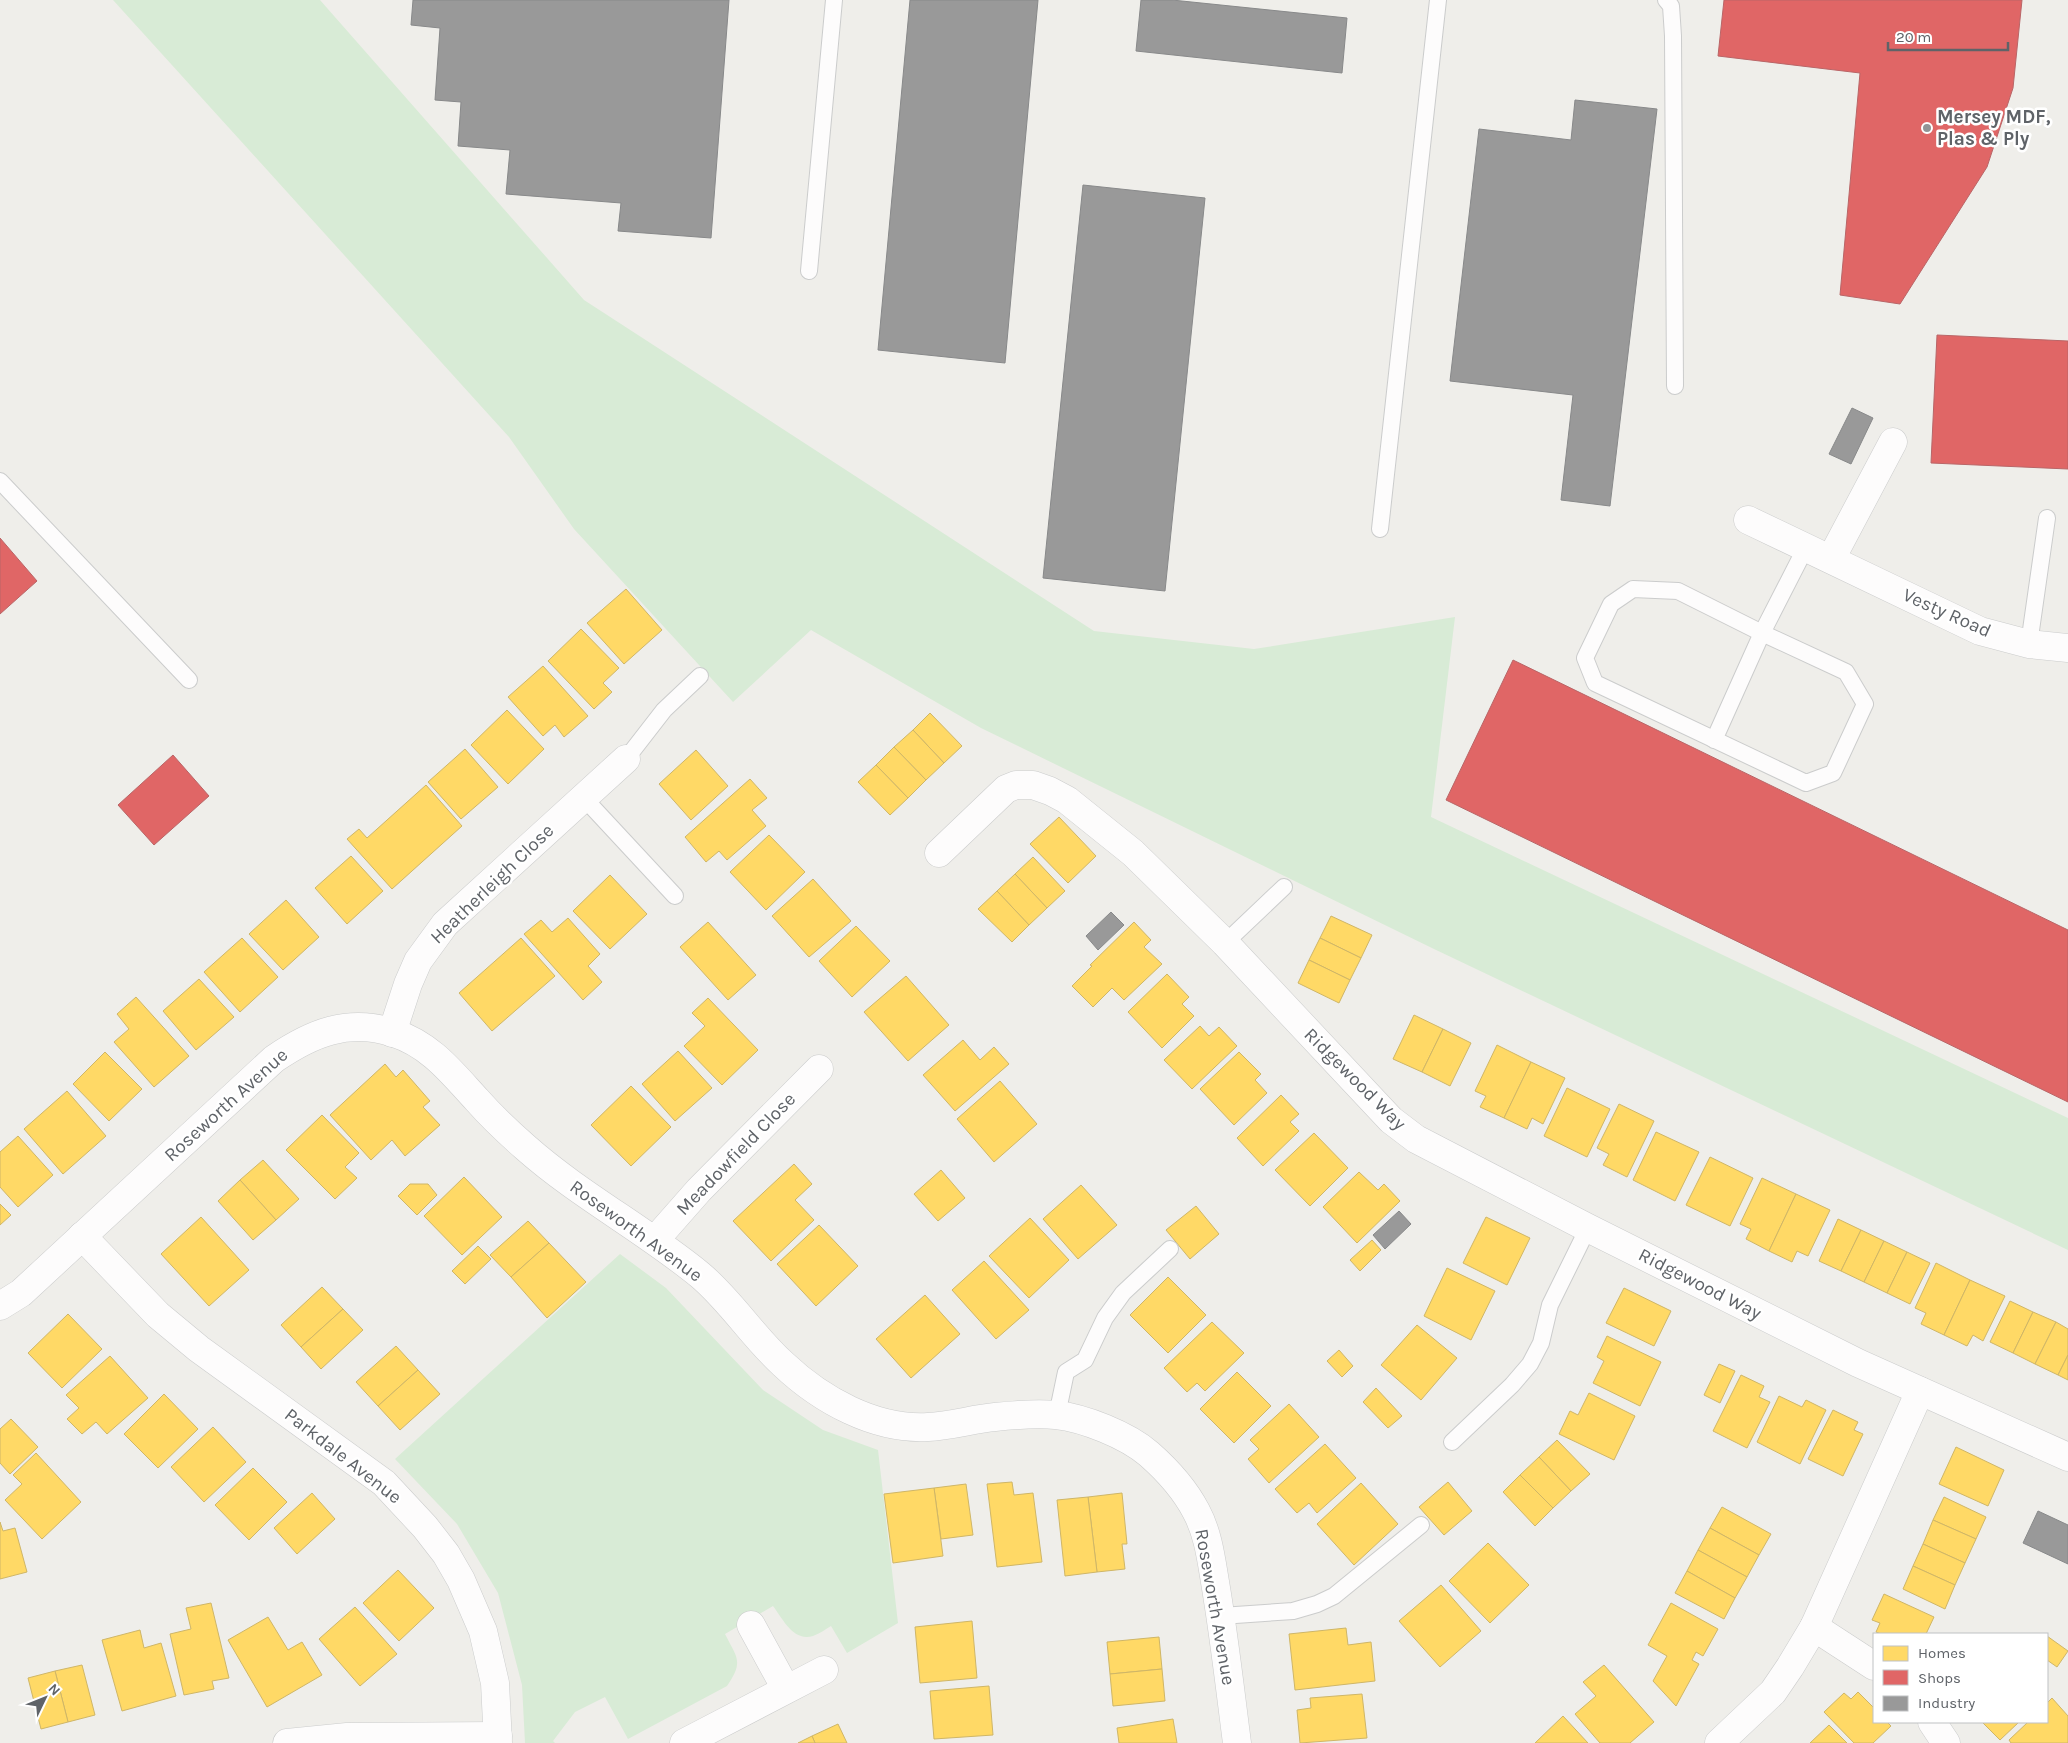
<svg xmlns="http://www.w3.org/2000/svg" width="2068" height="1743" font-family="Karla,sans-serif">
	<rect width="100%" height="100%" fill="#efeeea"/>
	<!-- green -->
	<g fill="#d8ebd6">
		<polygon points="113,0 320,0 584,300 1094,631 1254,649 1455,617 1431,817 2068,1118 2068,1250 1434,949 981,728 811,630 733,702 574,529 509,437"/>
		<path d="M620,1254L666,1288L763,1390L823,1430L878,1450L898,1623L847,1653L831,1626C826,1629 819,1634 813,1636C793,1642 783,1619 773,1606L725,1634C737,1658 744,1661 727,1686L628,1739L605,1697L575,1712L553,1741L555,1743H525L522,1685L498,1593L457,1524L395,1459Z"/>
	</g>
	<!-- homes -->
	<g fill="#ffd966" stroke="#cfb667">
		<polygon points="626,589 662,630 624,664 587,623"/>
		<polygon points="581,629 619,668 603,683 612,692 594,709 548,661"/>
		<polygon points="543,666 588,716 564,737 555,725 543,736 508,697"/>
		<polygon points="507,710 544,749 508,784 471,745"/>
		<polygon points="930,713 962,746 944,763 913,730"/>
		<polygon points="913,730 944,763 926,780 894,747"/>
		<polygon points="894,747 926,780 908,798 876,765"/>
		<polygon points="465,749 498,787 461,819 428,782"/>
		<polygon points="696,750 728,786 691,820 659,784"/>
		<polygon points="876,765 908,798 890,815 858,782"/>
		<polygon points="750,779 767,798 752,810 766,826 727,860 719,851 706,862 685,837"/>
		<polygon points="426,785 462,826 392,889 347,839 359,829 367,838"/>
		<polygon points="1059,817 1096,856 1068,883 1030,844"/>
		<polygon points="769,835 805,872 766,910 730,872"/>
		<polygon points="351,856 383,891 347,924 315,888"/>
		<polygon points="1033,857 1065,891 1047,908 1015,874"/>
		<polygon points="1015,874 1047,908 1029,925 997,891"/>
		<polygon points="610,875 647,914 610,949 573,911"/>
		<polygon points="813,879 851,921 809,957 772,916"/>
		<polygon points="997,891 1029,925 1012,942 978,909"/>
		<polygon points="286,900 319,937 283,970 249,934"/>
		<polygon points="1331,916 1372,935 1361,958 1320,938"/>
		<polygon points="568,918 600,954 588,966 602,982 583,1000 524,934 541,920 552,932"/>
		<polygon points="708,922 756,975 728,1000 680,947"/>
		<polygon points="1134,922 1151,940 1144,947 1162,964 1124,1000 1112,988 1093,1007 1072,986 1092,966 1090,965"/>
		<polygon points="856,926 890,961 852,997 819,961"/>
		<polygon points="242,938 278,977 240,1012 204,972"/>
		<polygon points="521,938 555,976 492,1031 459,993"/>
		<polygon points="1320,938 1361,958 1350,980 1309,960"/>
		<polygon points="1309,960 1350,980 1339,1003 1298,983"/>
		<polygon points="1167,974 1189,997 1182,1004 1194,1016 1162,1048 1128,1012"/>
		<polygon points="906,976 949,1025 908,1061 864,1012"/>
		<polygon points="199,979 234,1017 196,1050 163,1011"/>
		<polygon points="136,997 189,1056 154,1087 114,1042 129,1029 117,1014"/>
		<polygon points="708,998 758,1050 722,1085 684,1046 705,1026 692,1013"/>
		<polygon points="1414,1015 1443,1029 1422,1072 1393,1059"/>
		<polygon points="1200,1026 1209,1036 1219,1027 1237,1046 1192,1089 1164,1060"/>
		<polygon points="1443,1029 1471,1043 1450,1086 1422,1072"/>
		<polygon points="963,1040 980,1060 994,1047 1009,1064 955,1111 923,1075"/>
		<polygon points="1497,1045 1531,1062 1504,1118 1480,1107 1486,1096 1475,1091"/>
		<polygon points="678,1051 712,1088 675,1121 642,1084"/>
		<polygon points="105,1052 142,1089 109,1121 73,1084"/>
		<polygon points="1239,1052 1261,1074 1255,1080 1267,1093 1234,1125 1200,1089"/>
		<polygon points="1531,1062 1565,1078 1543,1124 1532,1118 1527,1129 1504,1118"/>
		<polygon points="385,1064 396,1077 403,1070 430,1101 423,1107 440,1125 405,1156 392,1140 371,1160 330,1115"/>
		<polygon points="1000,1081 1037,1124 994,1162 957,1119"/>
		<polygon points="631,1086 671,1127 631,1166 591,1125"/>
		<polygon points="1567,1088 1610,1109 1587,1157 1544,1136"/>
		<polygon points="67,1091 106,1136 63,1174 24,1129"/>
		<polygon points="1281,1095 1299,1114 1290,1122 1299,1131 1263,1166 1237,1138"/>
		<polygon points="1619,1104 1654,1121 1627,1177 1603,1165 1609,1154 1597,1148"/>
		<polygon points="322,1115 359,1153 345,1167 357,1178 335,1199 286,1150"/>
		<polygon points="1656,1132 1699,1152 1675,1201 1633,1180"/>
		<polygon points="1314,1133 1348,1168 1310,1206 1275,1170"/>
		<polygon points="18,1136 53,1175 18,1207 0,1187 0,1152"/>
		<polygon points="1710,1157 1753,1178 1730,1226 1686,1205"/>
		<polygon points="263,1160 299,1199 276,1220 240,1180"/>
		<polygon points="794,1164 812,1184 795,1200 814,1220 771,1261 733,1221"/>
		<polygon points="941,1170 965,1198 938,1221 914,1194"/>
		<polygon points="1359,1172 1378,1190 1384,1184 1400,1201 1357,1243 1323,1207"/>
		<polygon points="464,1177 502,1217 462,1255 424,1216"/>
		<polygon points="1762,1178 1796,1194 1769,1251 1746,1239 1751,1229 1740,1224"/>
		<polygon points="240,1180 276,1220 253,1240 218,1201"/>
		<polygon points="410,1184 428,1184 437,1195 417,1215 398,1196"/>
		<polygon points="1081,1185 1117,1225 1078,1259 1043,1219"/>
		<polygon points="1796,1194 1830,1210 1808,1256 1797,1251 1792,1262 1769,1251"/>
		<polygon points="0,1204 11,1215 0,1225"/>
		<polygon points="1196,1206 1219,1234 1190,1259 1166,1230"/>
		<polygon points="201,1217 249,1270 209,1306 161,1254"/>
		<polygon points="1486,1217 1530,1238 1507,1285 1463,1263"/>
		<polygon points="1030,1218 1069,1260 1029,1298 989,1256"/>
		<polygon points="1838,1219 1861,1230 1841,1271 1819,1261"/>
		<polygon points="528,1221 549,1243 511,1277 490,1255"/>
		<polygon points="819,1225 858,1266 816,1306 777,1264"/>
		<polygon points="1861,1230 1884,1241 1864,1282 1841,1271"/>
		<polygon points="1372,1240 1381,1250 1360,1271 1350,1260"/>
		<polygon points="1884,1241 1907,1252 1887,1293 1864,1282"/>
		<polygon points="549,1243 586,1282 547,1318 511,1277"/>
		<polygon points="478,1246 491,1259 465,1284 452,1271"/>
		<polygon points="1907,1252 1930,1263 1910,1304 1887,1293"/>
		<polygon points="984,1261 1029,1310 996,1339 952,1290"/>
		<polygon points="1936,1263 1970,1280 1944,1335 1921,1324 1926,1313 1915,1308"/>
		<polygon points="1447,1268 1495,1291 1471,1340 1424,1316"/>
		<polygon points="1168,1277 1206,1315 1168,1353 1130,1315"/>
		<polygon points="1970,1280 2005,1296 1983,1341 1973,1335 1967,1346 1944,1335"/>
		<polygon points="322,1287 343,1309 301,1347 281,1325"/>
		<polygon points="1624,1288 1671,1311 1654,1346 1606,1323"/>
		<polygon points="925,1295 960,1334 911,1378 876,1339"/>
		<polygon points="2010,1301 2033,1312 2013,1353 1990,1342"/>
		<polygon points="343,1309 363,1330 321,1369 301,1347"/>
		<polygon points="2033,1312 2056,1322 2035,1364 2013,1353"/>
		<polygon points="68,1314 102,1349 62,1388 28,1353"/>
		<polygon points="1212,1322 1244,1353 1205,1391 1197,1383 1187,1392 1164,1368"/>
		<polygon points="2056,1322 2068,1329 2068,1355 2058,1375 2035,1364"/>
		<polygon points="1417,1325 1457,1358 1421,1400 1381,1365"/>
		<polygon points="1607,1336 1661,1362 1640,1406 1593,1383 1604,1361 1597,1357"/>
		<polygon points="396,1346 418,1370 378,1406 356,1382"/>
		<polygon points="1339,1350 1353,1366 1342,1377 1327,1361"/>
		<polygon points="2068,1355 2068,1380 2058,1375"/>
		<polygon points="110,1356 148,1398 107,1434 96,1422 82,1434 67,1419 79,1408 66,1395"/>
		<polygon points="1719,1364 1735,1371 1720,1403 1704,1395"/>
		<polygon points="418,1370 440,1394 400,1430 378,1406"/>
		<polygon points="1237,1372 1271,1406 1234,1443 1200,1409"/>
		<polygon points="1741,1375 1764,1386 1759,1397 1770,1402 1747,1448 1713,1431"/>
		<polygon points="1376,1388 1402,1416 1388,1428 1363,1402"/>
		<polygon points="1589,1393 1635,1416 1614,1460 1559,1434 1570,1411 1578,1415"/>
		<polygon points="164,1394 198,1429 158,1468 124,1434"/>
		<polygon points="1779,1396 1802,1407 1806,1400 1826,1410 1800,1464 1757,1442"/>
		<polygon points="1289,1404 1319,1437 1269,1483 1248,1459 1259,1449 1250,1440"/>
		<polygon points="1833,1410 1858,1422 1854,1430 1863,1434 1843,1476 1808,1459"/>
		<polygon points="11,1419 38,1447 10,1474 0,1463 0,1429"/>
		<polygon points="213,1427 246,1462 204,1502 171,1467"/>
		<polygon points="1557,1440 1590,1474 1571,1491 1539,1457"/>
		<polygon points="1325,1444 1356,1478 1317,1513 1309,1503 1297,1513 1275,1489"/>
		<polygon points="1956,1447 2004,1470 1988,1506 1939,1484"/>
		<polygon points="36,1453 81,1502 42,1539 5,1500 22,1484 13,1475"/>
		<polygon points="1539,1457 1571,1491 1553,1508 1520,1475"/>
		<polygon points="253,1468 287,1502 249,1540 215,1505"/>
		<polygon points="1520,1475 1553,1508 1535,1526 1503,1492"/>
		<polygon points="1012,1482 1014,1495 1033,1493 1042,1562 997,1567 987,1484"/>
		<polygon points="1448,1482 1472,1511 1444,1535 1419,1507"/>
		<polygon points="1361,1483 1398,1524 1354,1565 1317,1524"/>
		<polygon points="966,1484 973,1535 941,1539 934,1488"/>
		<polygon points="934,1488 943,1556 893,1563 884,1494"/>
		<polygon points="312,1493 335,1519 297,1554 274,1528"/>
		<polygon points="1122,1493 1127,1544 1122,1544 1125,1569 1097,1572 1088,1497"/>
		<polygon points="1088,1497 1097,1572 1065,1576 1057,1500"/>
		<polygon points="1944,1497 1986,1517 1976,1539 1933,1520"/>
		<polygon points="1722,1507 1771,1534 1759,1555 1710,1528"/>
		<polygon points="1933,1520 1976,1539 1965,1563 1923,1544"/>
		<polygon points="0,1522 3,1531 15,1528 27,1572 0,1579"/>
		<polygon points="1710,1528 1759,1555 1747,1577 1698,1550"/>
		<polygon points="1488,1543 1529,1585 1490,1623 1449,1581"/>
		<polygon points="1923,1544 1965,1563 1955,1585 1913,1566"/>
		<polygon points="1698,1550 1747,1577 1735,1598 1687,1571"/>
		<polygon points="1913,1566 1955,1585 1945,1609 1903,1589"/>
		<polygon points="398,1570 434,1608 399,1641 363,1603"/>
		<polygon points="1687,1571 1735,1598 1724,1619 1675,1593"/>
		<polygon points="1441,1585 1481,1631 1440,1667 1399,1621"/>
		<polygon points="1884,1594 1934,1617 1926,1634 1881,1634 1876,1632 1880,1623 1872,1620"/>
		<polygon points="211,1603 229,1678 212,1681 214,1689 184,1695 170,1634 191,1629 186,1608"/>
		<polygon points="1671,1603 1718,1629 1703,1656 1696,1652 1692,1660 1699,1664 1676,1706 1653,1681 1667,1656 1648,1645"/>
		<polygon points="355,1607 397,1654 360,1686 319,1639"/>
		<polygon points="268,1617 288,1650 302,1642 322,1675 267,1707 228,1640"/>
		<polygon points="972,1621 977,1678 920,1683 915,1627"/>
		<polygon points="1346,1628 1348,1645 1371,1642 1375,1681 1295,1690 1289,1634"/>
		<polygon points="140,1630 144,1648 161,1643 176,1696 122,1711 102,1640"/>
		<polygon points="2047,1636 2068,1651 2057,1667 2047,1660"/>
		<polygon points="1159,1637 1162,1669 1110,1674 1107,1642"/>
		<polygon points="82,1665 95,1715 68,1722 55,1671"/>
		<polygon points="1604,1665 1654,1722 1630,1743 1600,1743 1575,1714 1596,1696 1583,1682"/>
		<polygon points="1162,1669 1165,1701 1113,1706 1110,1674"/>
		<polygon points="55,1671 68,1722 41,1729 28,1678"/>
		<polygon points="989,1686 993,1735 934,1739 930,1691"/>
		<polygon points="1858,1692 1874,1708 1874,1722 1887,1722 1891,1726 1873,1743 1854,1743 1824,1712 1844,1693 1851,1699"/>
		<polygon points="1362,1694 1367,1738 1300,1743 1297,1710 1311,1708 1310,1698"/>
		<polygon points="2052,1698 2068,1716 2068,1743 2011,1743 2009,1740 2028,1722 2047,1722 2047,1703"/>
		<polygon points="1563,1716 1588,1743 1535,1743"/>
		<polygon points="1173,1719 1177,1743 1119,1743 1117,1728"/>
		<polygon points="1982,1722 2019,1722 2000,1740"/>
		<polygon points="838,1724 847,1743 815,1743 812,1736"/>
		<polygon points="1829,1725 1847,1743 1810,1743"/>
		<polygon points="812,1736 815,1743 798,1743"/>
	</g>
	<!-- shops -->
	<g fill="#e06666" stroke="#b96567">
		<polygon points="1724,0 2022,0 2013,88 1987,167 1900,304 1840,295 1860,73 1718,56"/>
		<polygon points="1937,335 2068,341 2068,469 1931,463"/>
		<polygon points="0,538 37,581 0,614"/>
		<polygon points="1513,660 2068,930 2068,1102 1446,800"/>
		<polygon points="173,755 209,796 154,845 118,805"/>
	</g>
	<!-- industry -->
	<g fill="#999" stroke="#88898a">
		<polygon points="413,0 729,0 711,238 618,231 621,203 506,194 510,150 458,146 461,102 435,100 440,28 411,25"/>
		<polygon points="910,0 1038,0 1005,363 878,350"/>
		<polygon points="1141,0 1172,0 1347,18 1342,73 1136,51"/>
		<polygon points="1575,100 1657,109 1610,506 1561,500 1573,395 1450,381 1479,129 1571,140"/>
		<polygon points="1083,185 1205,198 1165,591 1043,578"/>
		<polygon points="1852,408 1873,418 1851,464 1829,454"/>
		<polygon points="1111,912 1124,925 1098,950 1086,936"/>
		<polygon points="1399,1211 1411,1224 1385,1249 1373,1235"/>
		<polygon points="2038,1511 2068,1525 2068,1564 2023,1543"/>
	</g>
	<g fill="none" stroke-linecap="round" stroke-linejoin="round">
		<!-- service casing -->
		<g stroke="#cbcccc" stroke-width="18">
			<g id="service">
				<polyline points="1666,0 1671,6 1673,36 1675,386"/>
				<polyline points="809,271 834,0"/>
				<polyline points="0,481 189,680"/>
				<polyline points="1380,529 1438,0"/>
				<polygon points="1633,589 1678,591 1762,633 1846,672 1865,704 1833,773 1806,783 1595,683 1585,658 1611,604"/>
				<polyline points="2029,644 2047,518"/>
				<polyline points="1714,740 1762,633 1806,547"/>
				<polyline points="626,759 664,710 700,676"/>
				<polyline points="583,797 675,896"/>
				<polyline points="1225,943 1284,887"/>
				<polyline points="1057,1415 1066,1372 1085,1360 1105,1318 1123,1293 1170,1249"/>
				<polyline points="1452,1442 1512,1385 1530,1364 1541,1343 1550,1305 1588,1228"/>
				<polyline points="1221,1616 1293,1611 1317,1604 1334,1596 1421,1525"/>
			</g>
		</g>
		<!-- minor casing -->
		<g stroke="#cbcccc" stroke-width="29">
			<g id="minor">
				<polyline points="1748,520 1980,631 2029,644 2068,648"/>
				<polyline points="1831,559 1893,442"/>
				<polyline points="939,853 1006,789 1016,785 1033,785 1050,791 1067,800 1133,853 1225,943 1391,1120 1416,1139 1588,1228 1858,1363 2068,1457"/>
				<polyline points="392,1033 408,984 418,961 445,924 626,759"/>
				<polyline points="82,1236 158,1315 199,1349 384,1483 425,1527 446,1554 461,1580 483,1631 495,1683 498,1743"/>
				<polyline points="655,1240 699,1190 819,1069"/>
				<path d="M0,1306L21,1293L274,1059C312,1033 348,1018 394,1033C431,1045 452,1073 477,1100C492,1117 509,1133 525,1147C579,1195 644,1229 700,1275C731,1301 753,1337 783,1364C821,1400 875,1430 928,1427C951,1426 973,1419 995,1417C1014,1415 1037,1413 1056,1415C1084,1418 1127,1435 1149,1454C1166,1469 1185,1490 1196,1511C1208,1533 1211,1558 1215,1582C1224,1635 1230,1689 1237,1743"/>
				<polyline points="751,1625 786,1689"/>
				<polyline points="1814,1627 1874,1666"/>
				<polyline points="1932,1722 1946,1743"/>
				<polyline points="287,1743 347,1737 498,1736"/>
				<polyline points="684,1743 824,1670"/>
				<polyline points="1719,1743 1773,1692 1790,1667 1814,1627 1920,1391"/>
			</g>
		</g>
		<!-- service -->
		<use href="#service" stroke="#fdfcfc" stroke-width="16"/>
		<!-- minor -->
		<use href="#minor" stroke="#fdfcfc" stroke-width="28"/>
	</g>
	<!-- markers -->
	<circle fill="#919496" stroke="#fff" stroke-width="2" cx="1927" cy="128" r="5"/>
	<g text-anchor="middle" dominant-baseline="central" stroke-width="5" stroke-linejoin="round" paint-order="stroke">
		<!-- poi labels -->
		<g font-size="19" font-weight="bold" fill="#5f6368" stroke="#fff" text-anchor="start">
			<text x="1937" y="117">Mersey MDF,<tspan x="1937" dy="22">Plas &amp; Ply</tspan></text>
		</g>
		<!-- street labels -->
		<g font-size="19" fill="#5f6368" stroke="#fff">
			<text transform="translate(1947 613) rotate(24)">Vesty Road</text>
			<text transform="translate(492 884) rotate(-44)">Heatherleigh Close</text>
			<text transform="translate(1355 1079) rotate(45)">Ridgewood Way</text>
			<text transform="translate(226 1105) rotate(-42)">Roseworth Avenue</text>
			<text transform="translate(736 1154) rotate(-46)">Meadowfield Close</text>
			<text transform="translate(636 1231) rotate(36)">Roseworth Avenue</text>
			<text transform="translate(1700 1284) rotate(27)">Ridgewood Way</text>
			<text transform="translate(343 1456) rotate(38)">Parkdale Avenue</text>
			<text transform="translate(1215 1607) rotate(80)">Roseworth Avenue</text>
		</g>
	</g>
	<!-- legend -->
	<rect x="1873" y="1633" width="175" height="90" fill="#ffffff" stroke="#bfc1c3"/>
	<rect x="1883" y="1646" width="25" height="15" fill="#ffd966" stroke="#bfc1c3"/>
	<text x="1918" y="1658" font-size="15" fill="#5f6368">Homes</text>
	<rect x="1883" y="1670" width="25" height="15" fill="#e06666" stroke="#bfc1c3"/>
	<text x="1918" y="1683" font-size="15" fill="#5f6368">Shops</text>
	<rect x="1883" y="1696" width="25" height="15" fill="#999999" stroke="#bfc1c3"/>
	<text x="1918" y="1708" font-size="15" fill="#5f6368">Industry</text>
	<!-- north arrow -->
	<g transform="translate(45 1698) rotate(47)" stroke="#ffffff" stroke-width="4" paint-order="stroke">
	<path d="M0-4L9 19L0 12L-9 19Z" fill="#5f6368"/>
	<text y="-8" font-size="14" font-weight="bold" text-anchor="middle" fill="#5f6368">N</text>
	</g>
	<!-- scale -->
	<path d="M1888 42v8h120v-8" fill="none" stroke="#5f6368" stroke-width="2.5"/>
	<text x="1896" y="42" font-size="15" fill="#5f6368" stroke="#ffffff" stroke-width="4" paint-order="stroke">20 m</text>
</svg>
